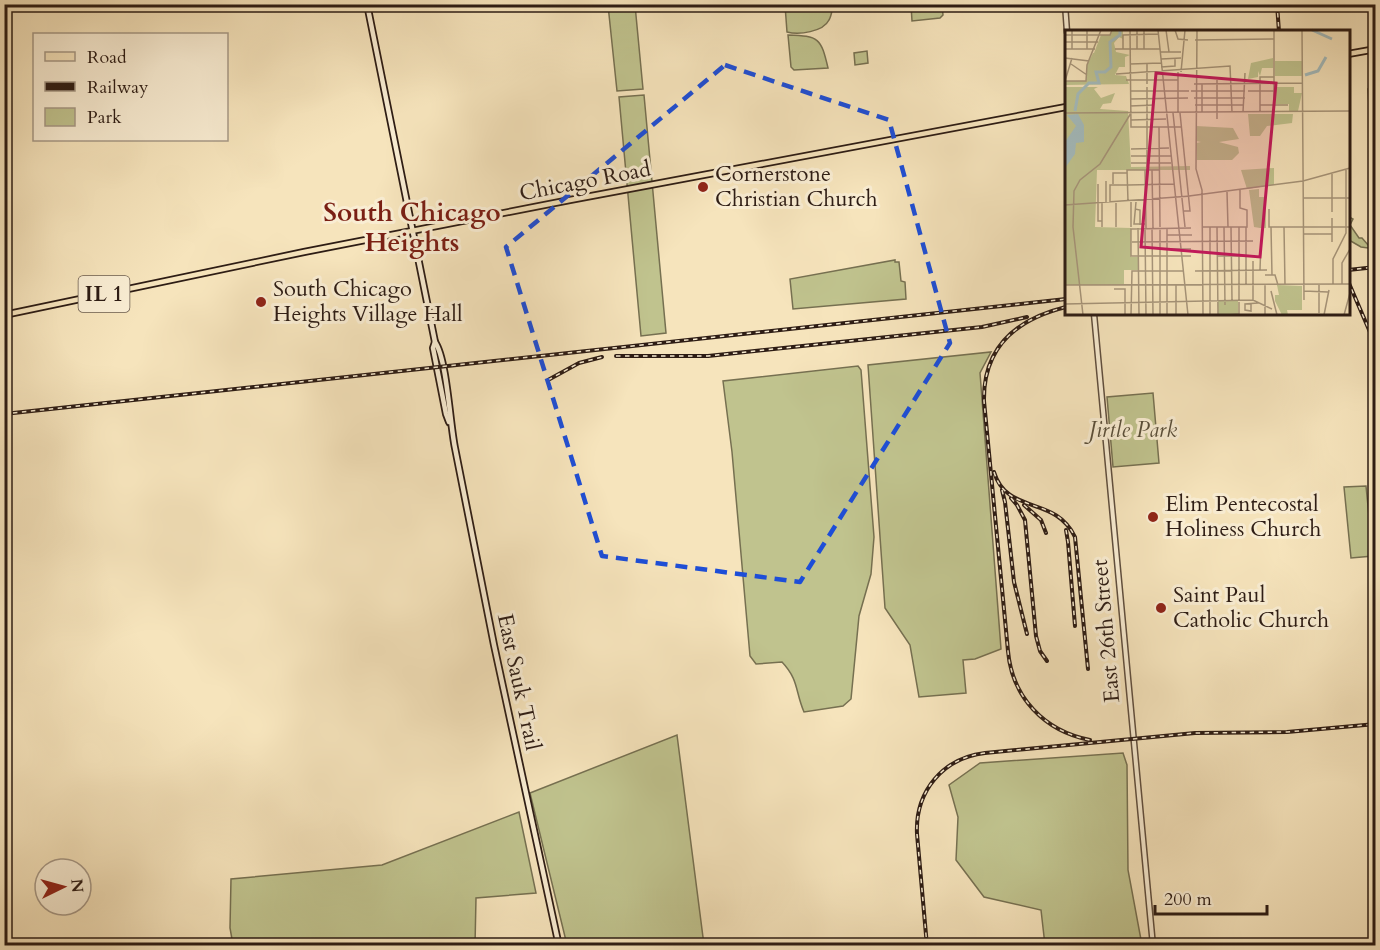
<svg xmlns="http://www.w3.org/2000/svg" width="1380" height="950" font-family="Cardo,serif">
	<rect width="100%" height="100%" fill="#f6e4bc"/>
	<filter id="stains"><feTurbulence type="fractalNoise" baseFrequency=".00333" numOctaves="4"/><feColorMatrix values="0 0 0 0 .2 0 0 0 0 .09 0 0 0 0 .02 0 0 0 .5 -.17"/></filter>
	<radialGradient id="worn" r=".72"><stop offset=".6" stop-color="#630" stop-opacity="0"/><stop offset="1" stop-color="#630" stop-opacity=".3"/></radialGradient>
	<!-- green -->
	<g fill="#c0c38e" stroke="#767051" stroke-width="1.5">
		<polygon points="608,5 635,5 643,89 617,91"/>
		<path d="M785,5V4L833,5C832,9 832,15 829,20C823,32 799,35 787,32Z"/>
		<polygon points="911,5 942,5 943,15 940,18 912,21"/>
		<path d="M788,35C819,36 821,38 828,68L794,70L791,67Z"/>
		<polygon points="867,51 868,63 855,65 854,53"/>
		<polygon points="1368,89 1375,89 1375,158 1372,158"/>
		<polygon points="644,95 666,333 641,336 619,97"/>
		<polygon points="1349,217 1353,219 1350,225 1359,238 1362,238 1369,246 1368,248 1361,247 1349,240"/>
		<polygon points="895,260 895,262 899,262 901,281 905,282 906,299 793,309 790,279"/>
		<polygon points="991,352 980,373 1001,649 975,659 963,660 966,693 919,697 910,645 885,608 868,365"/>
		<path d="M858,366L861,370L874,537L871,574L859,616L851,699L843,706L804,712C795,691 799,680 782,662L756,664L750,656L732,452L723,381Z"/>
		<polygon points="1153,393 1159,463 1113,467 1107,397"/>
		<polygon points="1366,486 1373,556 1351,558 1344,487"/>
		<polygon points="677,735 704,945 567,945 530,793"/>
		<polygon points="1123,753 1127,765 1128,870 1142,945 1045,945 1041,910 984,897 956,860 958,817 949,785 980,763"/>
		<polygon points="519,812 536,893 476,898 475,945 233,945 230,928 231,879 382,865"/>
	</g>
	<g fill="none" stroke-linecap="round" stroke-linejoin="round">
		<!-- tertiary casing -->
		<g stroke="#5f4e3e" stroke-width="7">
			<g id="tertiary">
				<polyline points="1065,4 1067,32"/>
				<polyline points="1094,314 1153,946"/>
			</g>
		</g>
		<!-- secondary casing -->
		<g stroke="#2d1c14" stroke-width="8">
			<g id="secondary">
				<path d="M367,4L435,342C447,359 450,425 455,448L494,645L559,946"/>
				<polyline points="435,342 433,348 446,414 449,422"/>
			</g>
		</g>
		<!-- primary casing -->
		<g stroke="#2d1c14" stroke-width="8">
			<g id="primary">
				<polyline points="1348,54 1376,49"/>
				<polyline points="4,315 304,252 570,200 1066,107"/>
			</g>
		</g>
		<!-- tertiary -->
		<use href="#tertiary" stroke="#f9edd3" stroke-width="4"/>
		<!-- secondary -->
		<use href="#secondary" stroke="#f9edd3" stroke-width="4.5"/>
		<!-- primary -->
		<use href="#primary" stroke="#f6e4bc" stroke-width="4.5"/>
		<!-- rail casing -->
		<g stroke="#2d1c14" stroke-width="4">
			<g id="rail">
				<polyline points="1277,4 1279,32"/>
				<polyline points="1348,270 1376,267"/>
				<polyline points="1348,281 1376,346"/>
				<path d="M1066,307C1017,319 983,347 984,401L1008,651C1012,697 1044,731 1090,740"/>
				<polyline points="616,356 708,356 982,327 1027,317"/>
				<polyline points="548,380 579,363 602,357"/>
				<polyline points="4,414 1066,299"/>
				<path d="M994,472C1007,515 1055,495 1075,537L1088,669"/>
				<polyline points="1002,490 1005,502 1014,582 1027,634"/>
				<polyline points="1011,498 1017,505 1025,520 1036,636 1040,651 1047,661"/>
				<polyline points="1024,505 1041,520 1046,533"/>
				<polyline points="1066,530 1068,542 1075,626"/>
				<path d="M927,946L917,834C915,791 943,758 985,753L1195,733L1287,732L1376,724"/>
			</g>
		</g>
		<!-- rail -->
		<use href="#rail" stroke="#f9edd3" stroke-width="1.5" stroke-dasharray="4.5" stroke-linecap="butt"/>
	</g>
	<!-- marked area -->
	<path fill="none" stroke="#1d4ed8" stroke-width="4.5" stroke-dasharray="12 8" stroke-linejoin="round" d="M725,65L889,120L950,343L800,582L602,556L506,247Z"/>
	<!-- markers -->
	<g fill="#8f2418" stroke="#f9edd3" stroke-width="2">
		<circle cx="703" cy="187" r="6"/>
		<circle cx="261" cy="302" r="6"/>
		<circle cx="1153" cy="517" r="6"/>
		<circle cx="1161" cy="608" r="6"/>
	</g>
	<g text-anchor="middle" dominant-baseline="central" stroke-width="6" stroke-linejoin="round" paint-order="stroke">
		<!-- shield labels -->
		<rect fill="#f9edd3" stroke="#6a5b4d" stroke-width="1.5" x="78.5" y="276" width="51" height="36" rx="4.5"/>
		<g font-size="21" font-weight="bold" fill="#2d1c14">
			<text x="104" y="294">IL 1</text>
		</g>
		<!-- poi labels -->
		<g font-size="22" fill="#2d1c14" stroke="#f9edd3" text-anchor="start">
			<text x="715" y="174">Cornerstone<tspan x="715" dy="25">Christian Church</tspan></text>
			<text x="273" y="289">South Chicago<tspan x="273" dy="25">Heights Village Hall</tspan></text>
			<text x="1165" y="504">Elim Pentecostal<tspan x="1165" dy="25">Holiness Church</tspan></text>
			<text x="1173" y="595">Saint Paul<tspan x="1173" dy="25">Catholic Church</tspan></text>
		</g>
		<!-- street labels -->
		<g font-size="22" fill="#2d1c14" stroke="#f9edd3">
			<text transform="translate(585 181) rotate(-11)">Chicago Road</text>
			<text transform="translate(1106 631) rotate(-95)">East 26th Street</text>
			<text transform="translate(519 682) rotate(78)">East Sauk Trail</text>
		</g>
		<!-- park labels -->
		<g font-size="22" font-style="italic" fill="#594e39" stroke="#f9edd3">
			<text x="1133" y="430">Jirtle Park</text>
		</g>
		<!-- quarter labels -->
		<g font-size="26" font-weight="bold" fill="#7a1f14" stroke="#f9edd3">
			<text x="412" y="212">South Chicago<tspan x="412" dy="30">Heights</tspan></text>
		</g>
	</g>
	<!-- overview -->
	<g transform="translate(1065 30)">
		<rect width="285" height="285" fill="#f6e4bc"/>
		<path d="M48,0H58V9L54,7L49,13L51,22L65,25L60,27V37H54L50,45L61,46L64,54L0,55V51H21L22,35L28,23L0,22L29,23L36,5H45ZM208,28V38H197L195,46L193,41V47L183,49L186,33ZM210,31H237V46H210ZM0,57H33L29,59L36,68L50,63L46,73L38,74L35,79L63,81L66,137L125,136V140H32L30,197L66,198V227H73V240H59V255H0ZM211,57H229V63H237L233,81H224V74H210ZM183,84H228L227,93L202,96L195,106H185ZM131,96L168,98L174,109L154,112L173,117L174,123L167,130H132L131,113L136,112L131,111ZM209,138V155L182,159L176,140ZM194,159V167H201V198H195L189,197L184,160ZM212,255L237,256V280H222L223,285H217L210,271V265H214ZM153,271H173V284H153Z" fill="#c0c38e"/>
		<path d="M13,84L19,95V112L11,113L10,124L0,138V112L11,96L2,85Z" fill="#a3bbbd"/>
		<path fill="none" stroke="#a3bbbd" stroke-width="3" d="M247,0L267,9M240,45L253,41L261,27M10,81L13,64L24,53H34L31,42H40L46,37L45,12L55,5V0"/>
		<path fill="none" stroke="#a69479" stroke-width="1.5" d="M7,0V19M22,0V19M65,0L66,97H117M72,0V19M93,0L123,285M101,0L104,22M110,0L113,9L123,10M132,0L131,139L137,160L138,285M209,0V82M237,0L239,270M0,5H45L47,0M130,10L209,9M0,12H33M0,19H30M50,19H95M58,19V5L93,4M79,19V0M95,22H116M0,28L24,31M96,29L116,28M6,34L22,45M65,34L96,33M82,34V54M96,37L110,36V29M116,42L120,0M51,44L165,36L167,82M61,50H113M152,50V89M0,51H21L22,35L36,0M0,51L7,28M129,54L238,53M137,54V82M82,57V137M65,61H124M126,61H180M183,61H209M129,68H180M65,69L123,68M130,75H179M195,75H223M65,76L89,75M113,82V42M178,82L180,43M195,82V47H209M0,83L285,81M108,83L120,197M115,83L125,181H119M66,90L101,89M94,97L95,197M66,119L104,118M66,126H106M66,133H106M80,140L81,198M87,140L88,198M267,144V182M33,154V191H37M48,154V143H62M63,155L109,154M162,162L163,197M124,166L238,151L285,138M238,168H285M63,171L62,140H94M66,172V197M71,172L69,194H80M41,173V151M45,173V155H63M0,175L126,166M70,179L75,180V195M204,179V197H238M267,188V212M37,197V173M51,197V173M138,197H182V180L175,178V160M145,197V285M152,197L153,285M159,197L160,275M166,197L167,270M181,197V255M206,197L207,245M219,197L220,255M238,197H285M73,198L74,285M80,198L81,285M87,198L88,285M95,198V285M102,198V285M126,198L66,199V226H126M239,204H267M102,205H127M67,212L188,211M102,219H126M152,226H181M188,231V270M195,240L196,210M130,241L202,240M200,245H210L213,255M277,254V233L285,219M0,255L285,254M111,255V285M200,255V285M254,255V283M268,255V229L281,203V140M49,259H60V285M206,261L212,285M239,261L263,262M0,274L188,270L207,279M186,274V281L180,280V274L193,273M18,285L8,197L9,161L15,150L35,134L66,83M66,285L67,241H118M162,285L174,284V197M259,285L264,260M279,285L285,263"/>
		<path fill="#c2185b" fill-opacity="0.15" stroke="#c2185b" stroke-width="3" d="M91,43L211,53L195,227L76,217Z"/>
		<rect width="285" height="285" fill="none" stroke="#2d1c14" stroke-width="3"/>
	</g>
	<!-- margin -->
	<rect width="1380" height="950" fill="none" stroke="#f6e4bc" stroke-width="24"/>
	<rect x="6" y="6" width="1368" height="938" fill="none" stroke="#2d1c14" stroke-width="3"/>
	<rect x="12" y="12" width="1356" height="926" fill="none" stroke="#2d1c14" stroke-width="1.5"/>
	<!-- legend -->
	<rect x="33" y="33" width="195" height="108" fill="#f9edd3" stroke="#a79987" stroke-width="1.5"/>
	<rect x="45" y="52" width="30" height="9" fill="#f6e4bc" stroke="#a79987" stroke-width="1.5"/>
	<text x="87" y="63" font-size="18" fill="#2d1c14">Road</text>
	<rect x="45" y="82" width="30" height="9" fill="#2d1c14" stroke="#a79987" stroke-width="1.5"/>
	<text x="87" y="93" font-size="18" fill="#2d1c14">Railway</text>
	<rect x="45" y="108" width="30" height="18" fill="#c0c38e" stroke="#a79987" stroke-width="1.5"/>
	<text x="87" y="123" font-size="18" fill="#2d1c14">Park</text>
	<!-- north arrow -->
	<g transform="translate(63 887) rotate(85)"><circle r="28" fill="#f9edd3" stroke="#a79987" stroke-width="1.5"/>
	<path d="M0-4.5L10 22L0 15L-10 22Z" fill="#8f2418"/>
	<text y="-9" font-size="16" font-weight="bold" text-anchor="middle" fill="#2d1c14">N</text>
	</g>
	<!-- scale -->
	<path d="M1155 905v9h112v-9" fill="none" stroke="#2d1c14" stroke-width="3"/>
	<text x="1164" y="905" font-size="18" fill="#2d1c14" stroke="#f9edd3" stroke-width="4.5" paint-order="stroke">200 m</text>
	<rect width="100%" height="100%" filter="url(#stains)"/>
	<rect width="100%" height="100%" fill="url(#worn)"/>
</svg>
